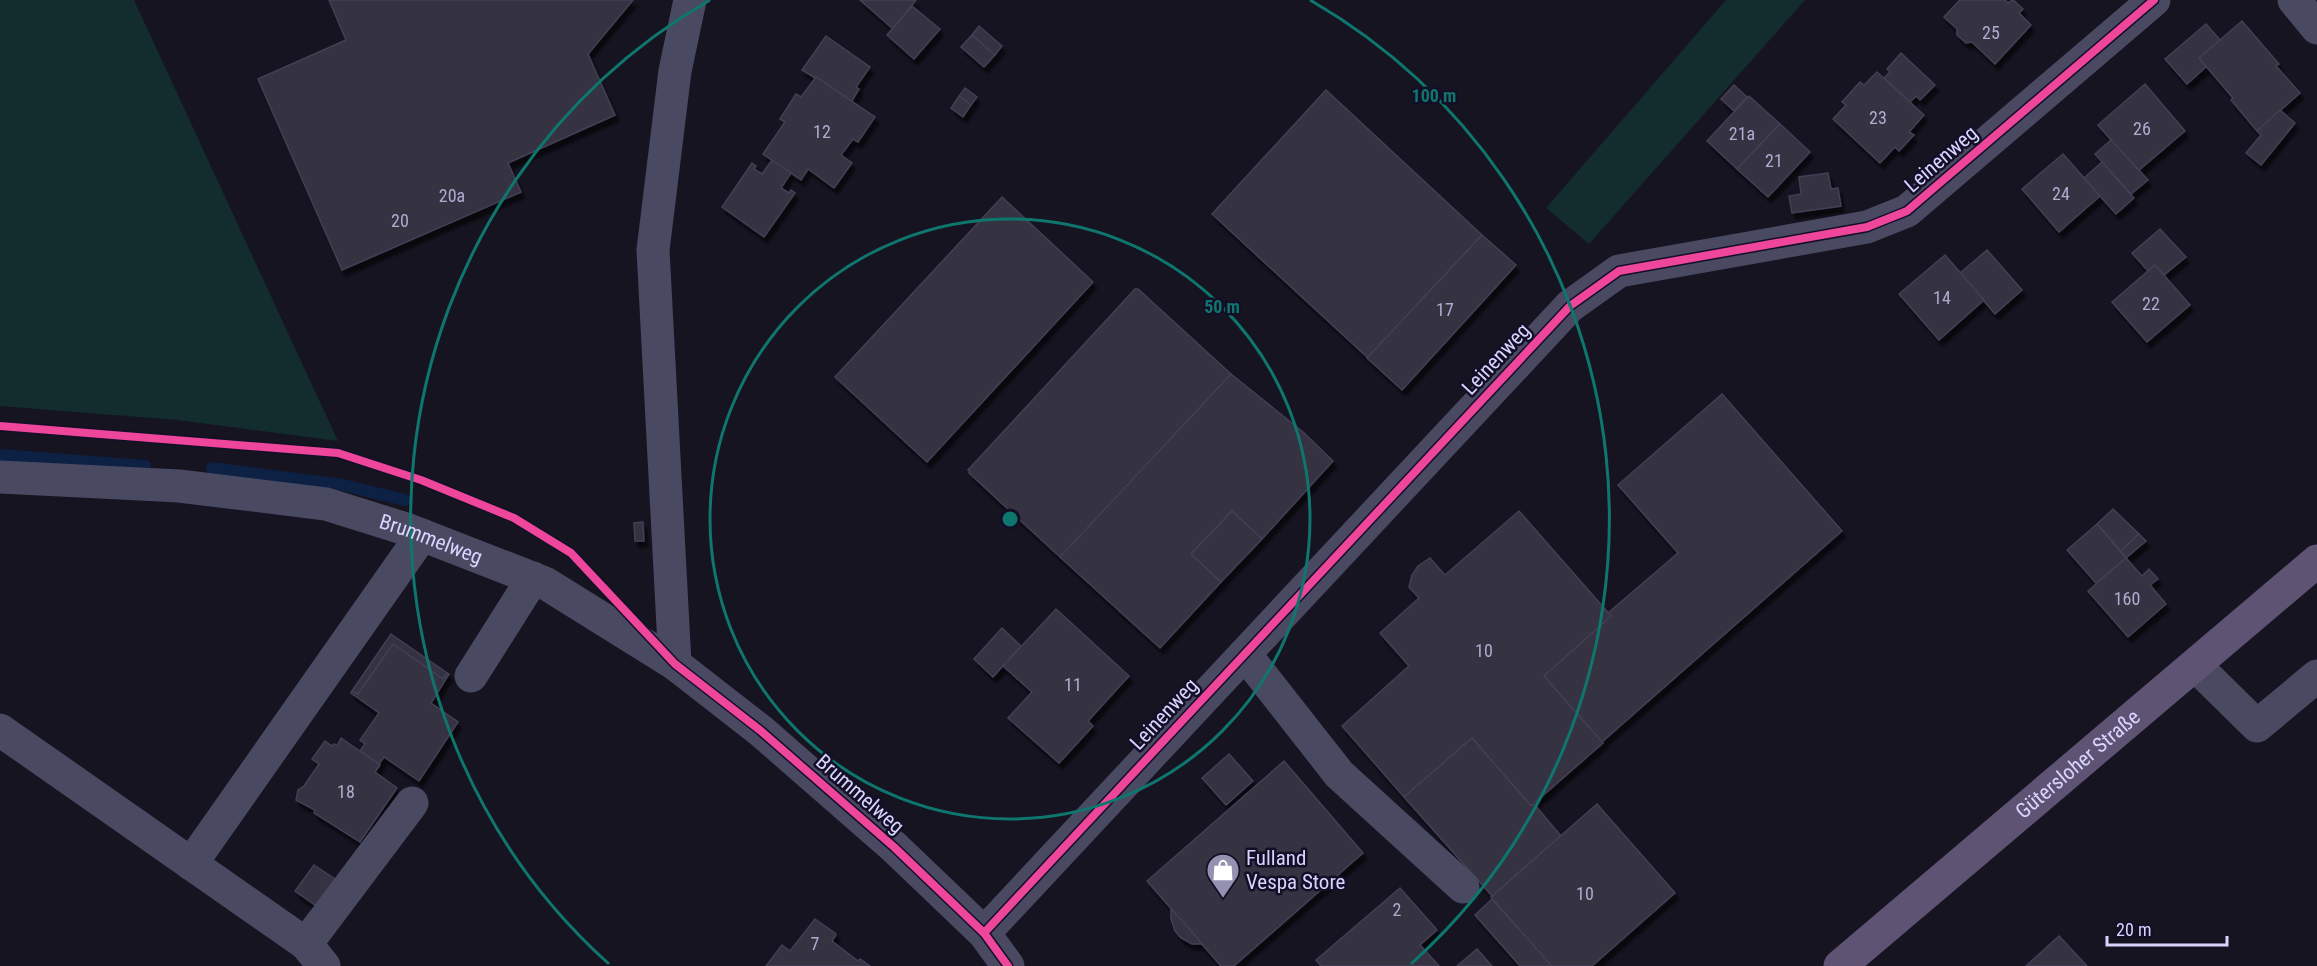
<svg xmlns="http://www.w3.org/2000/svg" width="2317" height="966" font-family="'Roboto Condensed',sans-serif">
	<defs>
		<filter id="shadow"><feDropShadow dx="3.5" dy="6" stdDeviation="1.5" flood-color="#0009"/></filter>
	</defs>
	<rect width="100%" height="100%" fill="#161421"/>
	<!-- green -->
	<g fill="#132c2d">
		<polygon points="0,0 134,0 338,441 177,420 0,406"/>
		<polygon points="1726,0 1805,0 1589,244 1546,208"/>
	</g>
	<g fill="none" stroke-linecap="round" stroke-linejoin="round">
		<!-- stream -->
		<g stroke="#0d2144" stroke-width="12">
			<polyline points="0,455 145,466"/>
			<polyline points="212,468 343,485 405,500"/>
		</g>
	</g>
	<!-- building -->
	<g fill="#343243" stroke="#433f54" stroke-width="1.5" filter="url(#shadow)">
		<polygon points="329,0 633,0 588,54 615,115 508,163 521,192 342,270 258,79 346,40"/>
		<polygon points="860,0 916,0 893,29"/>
		<polygon points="1960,0 2005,0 2008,3 2013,0 2023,9 2019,13 2031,25 1995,64 1972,42 1966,43 1957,35 1957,29 1944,17"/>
		<polygon points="912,6 940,29 914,59 887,35"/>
		<polygon points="2242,21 2279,64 2276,66 2300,93 2257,131 2231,100 2233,98 2199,58"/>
		<polygon points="2206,24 2220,40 2199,58 2206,67 2187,84 2165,59"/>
		<polygon points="979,26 1002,46 995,55 972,35"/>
		<polygon points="972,35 995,55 984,67 961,47"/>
		<polygon points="826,36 870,67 856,87 859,89 852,101 816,77 815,78 802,70"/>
		<polygon points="1901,53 1935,85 1920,100 1916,96 1910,102 1884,78 1890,72 1887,69"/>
		<polygon points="1877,72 1924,115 1909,132 1914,135 1899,151 1895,147 1880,163 1833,119 1846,105 1842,102 1860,82 1864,85"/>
		<polygon points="816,77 875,117 858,142 853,139 841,155 852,163 834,188 808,169 801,180 763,154 785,122 780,119 796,94 801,97"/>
		<polygon points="2145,84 2185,131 2138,171 2098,125"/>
		<polygon points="1734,85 1747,97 1734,111 1721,99"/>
		<polygon points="965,88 977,97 971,105 959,96"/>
		<polygon points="1326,90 1482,235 1368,358 1212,214"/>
		<polygon points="959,96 971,105 963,117 951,108"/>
		<polygon points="1749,96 1780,124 1737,169 1707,141"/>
		<polygon points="2280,110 2295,123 2261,165 2246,153 2261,135 2257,131"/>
		<polygon points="1780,124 1810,152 1768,197 1737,169"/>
		<polygon points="2111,140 2148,180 2131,194 2095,154"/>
		<polygon points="2063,154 2100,196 2059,232 2022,189"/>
		<polygon points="772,160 791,173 781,188 789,193 791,190 795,193 764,237 722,207 752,163 756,166 754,169 762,174"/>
		<polygon points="2102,162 2134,198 2116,214 2084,178"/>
		<polygon points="1828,173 1831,189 1838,188 1841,206 1792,213 1789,196 1801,194 1799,177"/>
		<polygon points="1002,197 1093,282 927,462 835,377"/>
		<polygon points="2160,229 2186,257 2164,275 2155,265 2148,271 2132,253"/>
		<polygon points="1482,235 1516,265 1402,390 1367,358"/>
		<polygon points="1987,250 2022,290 1995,314 1960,273"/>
		<polygon points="1945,255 1984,300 1939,340 1899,294"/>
		<polygon points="2155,265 2190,305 2147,342 2112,302"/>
		<polygon points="1135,289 1138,289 1231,374 1061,558 969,473 970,472 968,470"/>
		<polygon points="1231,374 1303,432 1333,461 1262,539 1232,511 1191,554 1221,582 1160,648 1061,558 1061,556"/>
		<polygon points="1722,394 1842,531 1602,742 1544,676 1611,616 1608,613 1678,553 1618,485"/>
		<polygon points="2113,509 2139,534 2121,551 2097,524"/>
		<polygon points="1232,511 1262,539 1221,582 1191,554"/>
		<polygon points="1519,511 1611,616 1544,676 1603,743 1531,806 1472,738 1404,797 1342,726 1409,666 1380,633 1419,598 1409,587 1412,575 1418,566 1430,558 1445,575"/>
		<polygon points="643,522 644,541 635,541 634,523"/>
		<polygon points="2097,524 2126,558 2096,583 2067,550"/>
		<polygon points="2139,534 2146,541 2126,558 2121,551"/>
		<polygon points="2126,558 2142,576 2149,569 2158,579 2150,585 2166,604 2128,637 2088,591"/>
		<polygon points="1056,609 1129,676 1088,721 1093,726 1059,763 1008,718 1032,692 1003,666"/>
		<polygon points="1002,628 1021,646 993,677 974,659"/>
		<polygon points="391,634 447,673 443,679 393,644 358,694 352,691"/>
		<polygon points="393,644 443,679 447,673 449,674 431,703 458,722 419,781 384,757 379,764 360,751 365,744 360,740 379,713 351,693 352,691 358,694"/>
		<polygon points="341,738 380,765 375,772 397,788 360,842 314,813 315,810 296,800 298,790 304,786 319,764 312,759 325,741 332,746 334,744 337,746"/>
		<polygon points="1472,738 1531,806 1534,804 1561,836 1492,896 1404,797"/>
		<polygon points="1229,754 1253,781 1226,805 1202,778"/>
		<polygon points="1284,761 1363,853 1234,966 1221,966 1147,881"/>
		<polygon points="1597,804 1675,893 1592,966 1551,966 1491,897"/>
		<polygon points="314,865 338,881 319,908 295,891"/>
		<polygon points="1400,888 1437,930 1420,945 1439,966 1321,966 1316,960"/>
		<polygon points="1492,899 1552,966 1520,966 1475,915"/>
		<polygon points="1171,909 1187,926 1202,944 1192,944 1181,938 1175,931 1171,919"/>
		<polygon points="815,919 835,933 836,935 832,941 858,961 860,959 870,966 766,966 782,945 790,951"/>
		<polygon points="2059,936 2087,966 2026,966"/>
		<polygon points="1477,949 1492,966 1457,966"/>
	</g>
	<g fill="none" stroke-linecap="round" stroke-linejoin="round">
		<!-- minor -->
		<g stroke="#4a4962" stroke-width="33">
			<polyline points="2294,0 2317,28"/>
			<path id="s1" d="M0,477L179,486L326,504L409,530L545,583L675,664L761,731L894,847L984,933L1008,966"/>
			<polyline points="1245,654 1339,774 1463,887"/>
			<polyline points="675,664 653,250 675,71 690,0"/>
			<polyline points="2196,666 2257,726 2317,676"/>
			<polyline points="471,676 533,578"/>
			<polyline points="0,730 306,944 324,966"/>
			<polyline points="191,864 422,535"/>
			<polyline points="984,933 1570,306 1619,271 1867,227 1907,211 2154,0"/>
			<polyline points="306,944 412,803"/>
		</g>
		<!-- major -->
		<path stroke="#5e5373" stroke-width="33" id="s2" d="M1840,966L2317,561"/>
		<!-- cycleway casing -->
		<g stroke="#130f26" stroke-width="11">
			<g id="cycleway">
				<polyline points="0,426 338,453 421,480 514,518 571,553 675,664 761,731 894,847 984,933 1008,966"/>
				<polyline points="984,933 1570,306 1619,271 1867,227 1907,211 2154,0"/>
			</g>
		</g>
		<!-- cycleway -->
		<use href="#cycleway" stroke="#ed469a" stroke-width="8"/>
	</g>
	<!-- distance rings -->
	<g fill="none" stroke="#0f766e" stroke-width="3">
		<circle cx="1010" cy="519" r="300"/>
		<path d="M609 964A599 599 0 0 1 710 0M1310 0A599 599 0 0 1 1411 964"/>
	</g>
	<!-- icons -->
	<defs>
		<g id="shop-pin" transform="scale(1.725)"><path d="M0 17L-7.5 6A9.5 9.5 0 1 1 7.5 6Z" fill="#9591b1" stroke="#130f26"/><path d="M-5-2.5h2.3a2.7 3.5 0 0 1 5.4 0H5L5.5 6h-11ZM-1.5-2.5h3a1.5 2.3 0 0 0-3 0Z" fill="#fff"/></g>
	</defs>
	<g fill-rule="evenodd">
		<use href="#shop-pin" x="1223" y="870"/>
	</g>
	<g text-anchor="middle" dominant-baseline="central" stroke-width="5" stroke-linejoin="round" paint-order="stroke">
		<!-- number labels -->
		<g font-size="18" fill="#b0acd0">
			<text x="1991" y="32">25</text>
			<text x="1878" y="117">23</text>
			<text x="2142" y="128">26</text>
			<text x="822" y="131">12</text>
			<text x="1742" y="133">21a</text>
			<text x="1774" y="160">21</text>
			<text x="2061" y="193">24</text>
			<text x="452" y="195">20a</text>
			<text x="400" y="220">20</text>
			<text x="1942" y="297">14</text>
			<text x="2151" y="303">22</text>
			<text x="1445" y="309">17</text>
			<text x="2127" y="598">160</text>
			<text x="1484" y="650">10</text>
			<text x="1073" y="684">11</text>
			<text x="346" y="791">18</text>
			<text x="1585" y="893">10</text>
			<text x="1397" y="909">2</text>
			<text x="815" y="943">7</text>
		</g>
		<!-- street labels -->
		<g font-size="21" fill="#d9d4ff" stroke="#130f26">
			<text transform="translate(1941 159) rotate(-41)">Leinenweg</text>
			<text transform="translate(1496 359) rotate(-47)">Leinenweg</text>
			<text stroke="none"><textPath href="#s1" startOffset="438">Brummelweg</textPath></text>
			<text transform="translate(1164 714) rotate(-47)">Leinenweg</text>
			<text stroke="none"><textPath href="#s2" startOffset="312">Gütersloher Straße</textPath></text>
			<text transform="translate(860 794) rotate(41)">Brummelweg</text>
		</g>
		<!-- poi labels -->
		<g font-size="21" fill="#d9d4ff" stroke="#130f26" text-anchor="start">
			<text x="1246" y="858">Fulland<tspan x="1246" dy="24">Vespa Store</tspan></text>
		</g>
	</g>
	<circle cx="1010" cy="519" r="9" fill="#0f766e" stroke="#130f26" stroke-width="3"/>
	<g font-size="18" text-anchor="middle" font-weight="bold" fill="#0f766e" stroke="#130f26" stroke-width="5" stroke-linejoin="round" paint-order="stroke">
		<text x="1434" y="102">100 m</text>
		<text x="1222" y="313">50 m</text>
	</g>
	<!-- scale -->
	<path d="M2107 936v9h120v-9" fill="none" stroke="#d9d4ff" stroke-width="3"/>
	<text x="2116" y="936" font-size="18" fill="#d9d4ff" stroke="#130f26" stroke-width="4.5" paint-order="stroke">20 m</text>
</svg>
